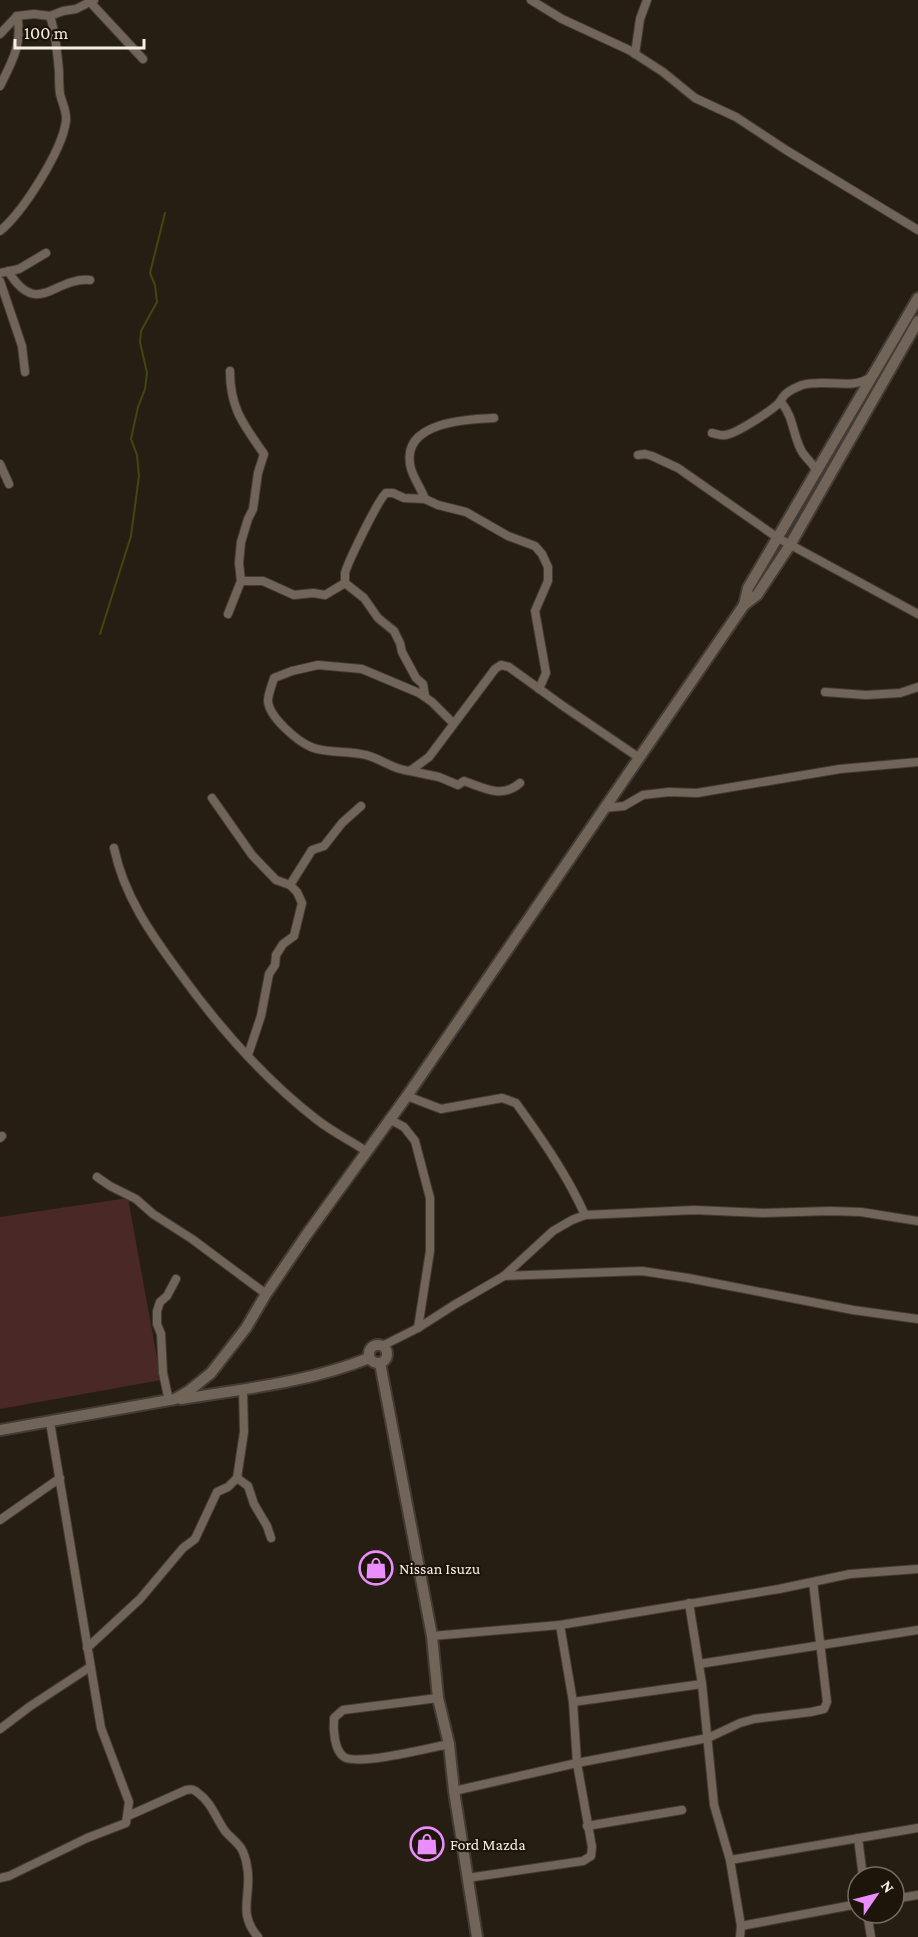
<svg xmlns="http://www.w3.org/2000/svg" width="918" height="1937" font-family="'Crimson Pro',serif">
	<rect width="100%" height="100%" fill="#271e13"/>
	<!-- green -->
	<polygon fill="#4a2825" points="128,1198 161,1380 0,1409 0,1217"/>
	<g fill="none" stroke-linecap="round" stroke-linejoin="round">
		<!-- stream -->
		<polyline stroke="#424710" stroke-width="2" points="100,634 131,536 139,476 137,455 131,439 138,407 145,389 147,373 140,342 141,331 157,302 155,285 150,273 165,213"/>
		<!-- street casing -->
		<g stroke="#433b35" stroke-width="10">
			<g id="street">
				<polyline points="531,0 562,19 629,50 663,72 695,98 736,117 786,150 918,230"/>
				<polyline points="91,3 143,59"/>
				<polyline points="0,34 17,16 34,14 50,16 63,11 76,9 94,0"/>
				<polyline points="635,54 640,19 647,0"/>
				<path d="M0,86C12,62 23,43 17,16"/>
				<path d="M0,231C23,212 62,151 66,121C67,111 62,103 60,94C59,87 59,78 59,71C57,52 56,34 50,16"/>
				<path d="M8,271C38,319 53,277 90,280"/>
				<polyline points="0,273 19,269 46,253"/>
				<polyline points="0,281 22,346 25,372"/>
				<path d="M781,402C794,418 792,432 801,450C805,458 814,464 817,472"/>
				<path d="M712,433C716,434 721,436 725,435C736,434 769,412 778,404C780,402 781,400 783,397C786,392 797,387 802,385C826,378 851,391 871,377"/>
				<polyline points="638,455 645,454 652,456 678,468 778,538 918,614"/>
				<polyline points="0,464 9,484"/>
				<path d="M425,499C421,488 411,475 410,464C403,422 467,419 494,418"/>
				<polyline points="241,581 263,581 294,595 313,593 325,595 345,583"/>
				<path d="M228,614L241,581L239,563L241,542L248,519L253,509L258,473L264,454C244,425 230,409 230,371"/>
				<polyline points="825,692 866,695 900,693 918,687"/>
				<path d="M425,696L423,684L416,678L402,652L400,643L394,631L378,618L364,598L345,583C345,580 345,576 345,573C348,562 378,500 386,493H393L404,498L425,499L438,505L466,512L508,536L535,546L542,554L548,567V581L535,611L546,673L539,689"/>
				<path d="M453,723L432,702L419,693L362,669L318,665L292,671L274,678C272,685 268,694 268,701C269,717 297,741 311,747C328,754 348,750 366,755C382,759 393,770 410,771L429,757L495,669L501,665L509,667L563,706L638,757"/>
				<path d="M410,771L439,777L458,785L464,781C484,788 502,799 520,783"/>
				<polyline points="212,798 252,855 276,880 290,885 297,892 302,903 294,936 283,944 276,955 275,965 269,974 261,1016 248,1055"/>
				<polyline points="604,808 624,806 643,795 669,792 697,793 840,769 918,762"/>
				<path d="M114,848C124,896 151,934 179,972C218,1026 263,1078 316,1119C331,1131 349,1140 366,1151"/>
				<polyline points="290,885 312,850 324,846 342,823 361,806"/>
				<path d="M407,1096L441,1109L502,1098L516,1103C542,1139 567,1175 585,1215"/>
				<polyline points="389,1119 404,1127 415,1141 430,1198 430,1251 418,1328"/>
				<polyline points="0,1138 2,1136"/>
				<polyline points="97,1177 110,1186 136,1199 153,1214 192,1239 266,1294"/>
				<polyline points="504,1276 642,1271 688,1278 853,1310 918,1319"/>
				<polyline points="382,1346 418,1328 454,1305 504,1276 553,1231 572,1220 585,1215 694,1210 763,1213 830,1211 861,1212 918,1221"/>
				<polyline points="169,1401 163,1373 161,1334 157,1324 157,1311 160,1302 167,1296 176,1279"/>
				<polyline points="237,1478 248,1486 254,1504 267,1526 271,1538"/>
				<polyline points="0,1520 60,1478"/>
				<polyline points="689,1603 702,1684 714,1805 730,1860 741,1926 740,1937"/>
				<polyline points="432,1636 560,1625 779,1589 850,1574 918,1569"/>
				<polyline points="87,1648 140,1599 183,1548 195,1539 217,1492 228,1487 237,1478 244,1432 243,1390"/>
				<polyline points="699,1664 918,1630"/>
				<path d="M438,1698L343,1710L334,1718C333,1729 334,1750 344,1757C358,1766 430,1748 449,1744"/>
				<polyline points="573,1702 702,1684"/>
				<polyline points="0,1729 29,1707 90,1667"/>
				<polyline points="454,1791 577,1763 708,1738 740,1723 754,1719 811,1712 824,1709 827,1702 813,1582"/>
				<path d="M128,1816L186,1790C191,1789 194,1789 198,1793C211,1802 216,1818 225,1831C230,1837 237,1842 241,1848C244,1853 246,1860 247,1866C253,1894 236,1912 258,1937"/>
				<polyline points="587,1826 682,1810"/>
				<polyline points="858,1838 863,1877"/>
				<polyline points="730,1860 918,1828"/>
				<polyline points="0,1878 9,1876 87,1838 126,1823 129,1802 101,1728 50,1422"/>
				<polyline points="467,1878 583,1861 591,1856 592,1847 577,1763 573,1702 560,1625"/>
				<polyline points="894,1899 918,1895"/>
				<polyline points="867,1913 871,1937"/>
				<polyline points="741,1926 858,1904"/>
			</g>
		</g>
		<!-- secondary casing -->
		<g stroke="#433b35" stroke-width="14">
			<g id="secondary">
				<polyline points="744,605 757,595 790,545 918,321"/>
				<circle cx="378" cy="1354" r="9"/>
				<polyline points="380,1363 432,1636 438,1698 449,1744 454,1791 477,1937"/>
				<path d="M181,1399C244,1389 310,1382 369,1358"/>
				<polyline points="0,1430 175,1399 190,1390 211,1373 246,1328 266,1294 307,1234 407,1096 744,605 748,588 918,298"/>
			</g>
		</g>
		<!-- street -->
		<use href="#street" stroke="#716559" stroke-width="8"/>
		<!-- secondary -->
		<use href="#secondary" stroke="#716559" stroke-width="10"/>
	</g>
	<!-- icons -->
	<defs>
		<g id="shop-ring" transform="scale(1.725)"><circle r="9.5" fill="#1e150a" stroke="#ea8dfd" stroke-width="1.5"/><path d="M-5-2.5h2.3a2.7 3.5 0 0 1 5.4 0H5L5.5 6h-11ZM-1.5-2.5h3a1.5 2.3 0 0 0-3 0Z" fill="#ea8dfd"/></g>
	</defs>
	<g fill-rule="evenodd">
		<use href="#shop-ring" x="376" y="1568"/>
		<use href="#shop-ring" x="427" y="1844"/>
	</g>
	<g text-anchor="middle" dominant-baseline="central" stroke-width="4.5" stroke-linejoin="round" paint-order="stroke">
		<!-- poi labels -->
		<g font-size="16" fill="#f6efe8" stroke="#1e150a" text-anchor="start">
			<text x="399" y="1568">Nissan Isuzu</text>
			<text x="450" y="1844">Ford Mazda</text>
		</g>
	</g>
	<!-- north arrow -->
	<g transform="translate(876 1895) rotate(55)"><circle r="28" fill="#1e150a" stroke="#746c63" stroke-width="1.5"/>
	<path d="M0-4.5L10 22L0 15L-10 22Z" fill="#ea8dfd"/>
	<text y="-9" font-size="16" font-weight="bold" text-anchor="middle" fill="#f6efe8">N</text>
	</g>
	<!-- scale -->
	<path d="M15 39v9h129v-9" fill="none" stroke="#f6efe8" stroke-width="3"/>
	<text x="24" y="39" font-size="18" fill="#f6efe8" stroke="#1e150a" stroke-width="4.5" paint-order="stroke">100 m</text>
</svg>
